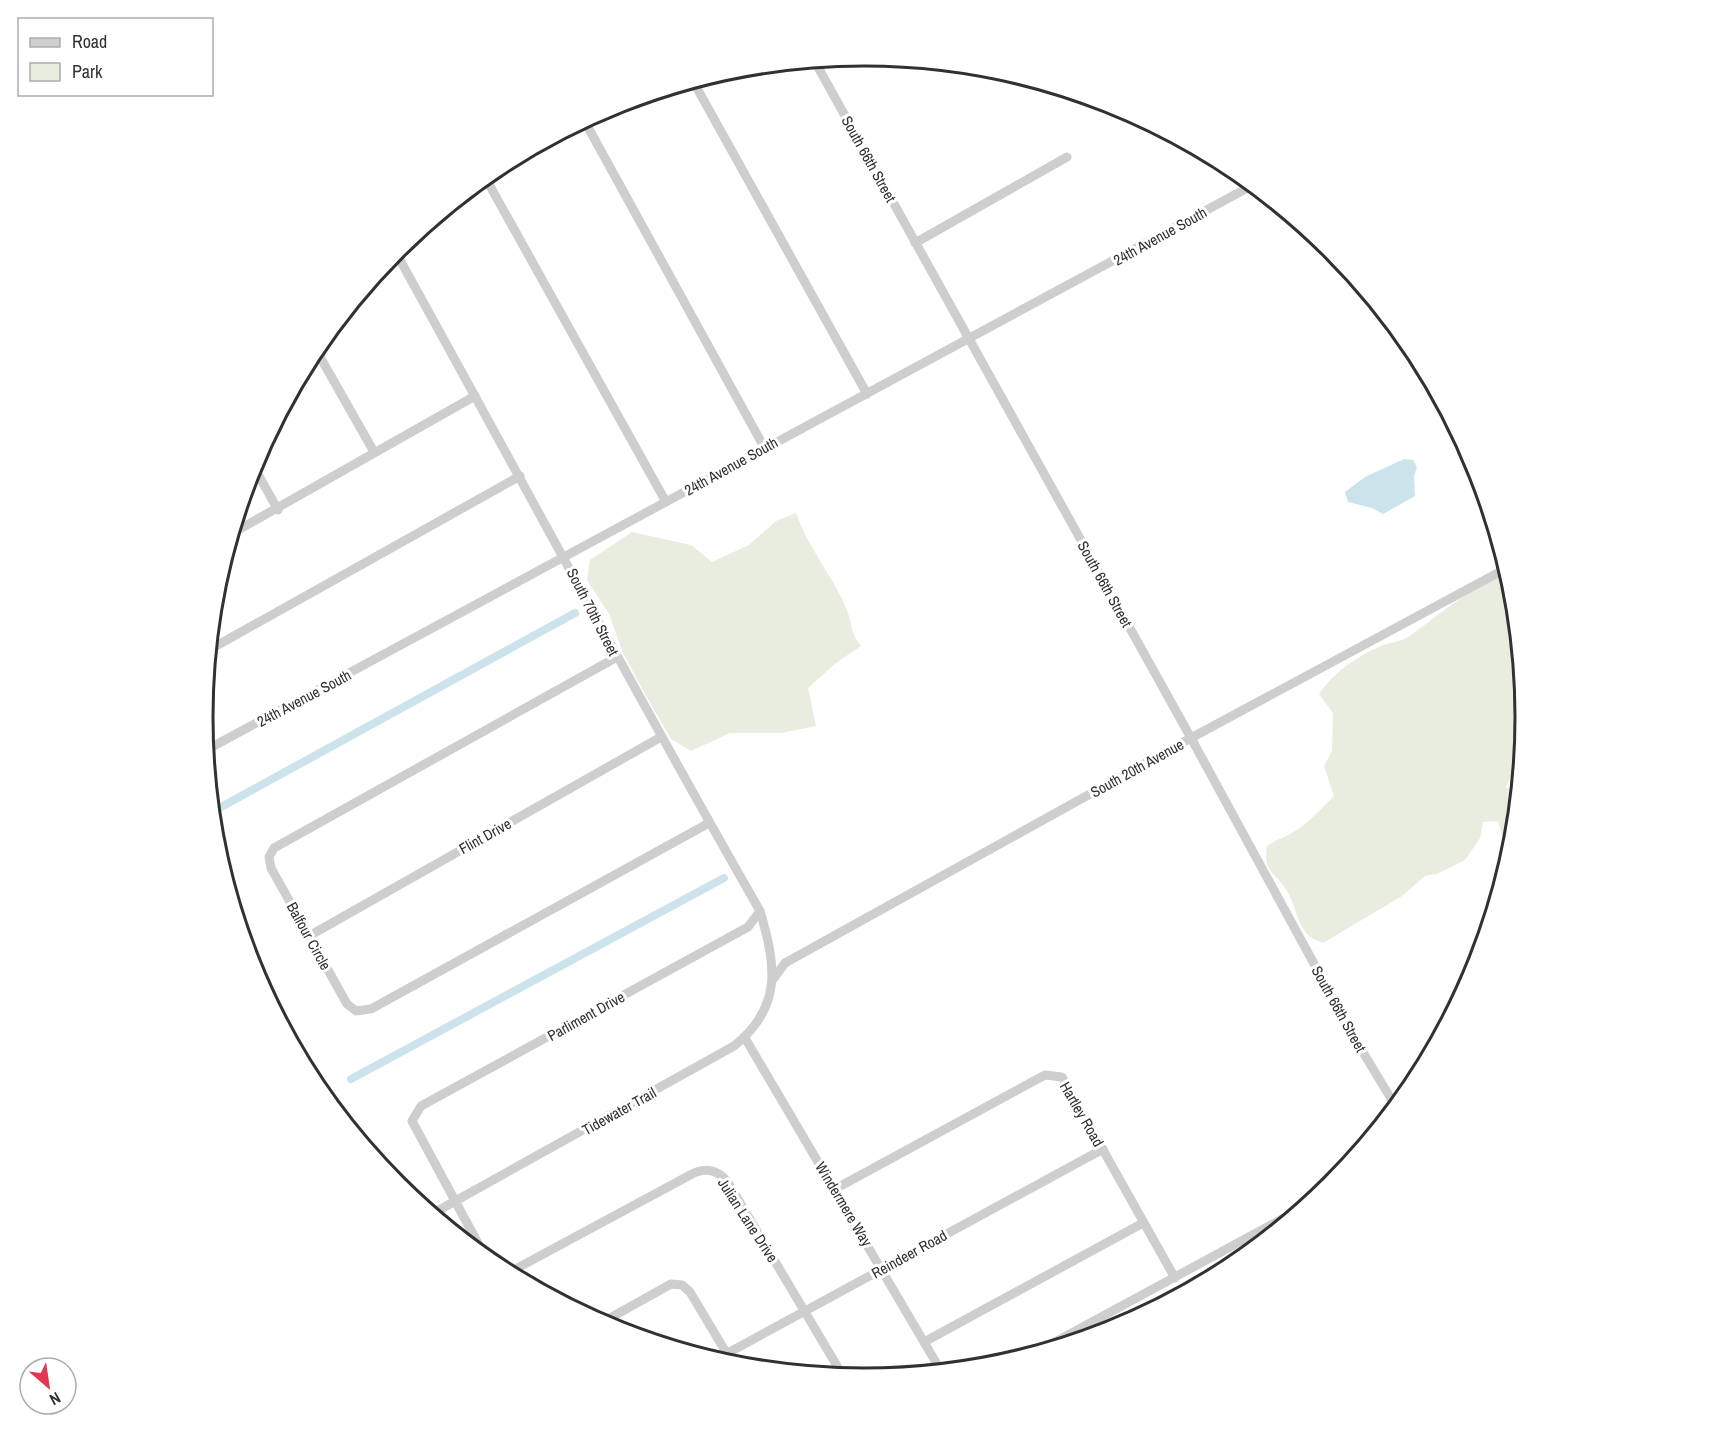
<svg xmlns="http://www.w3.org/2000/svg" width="1728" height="1434" font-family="'Archivo Narrow',sans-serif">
	<rect width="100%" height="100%" fill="#fff"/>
	<!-- green -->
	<g fill="#e8eddf">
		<path d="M796,513C809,550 832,574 846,608C853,624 849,630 861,646L836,663L808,688L816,726L781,733H730L691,751L671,739L645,694L623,653L609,614L587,580L590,560L632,532L691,545L712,562L749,545L776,521Z"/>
		<path d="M1508,574L1513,588L1525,717L1521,768L1513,771L1506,787L1518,794L1513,841L1503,839L1498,821L1483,822L1480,838L1465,860L1437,874L1425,876L1402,896L1323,943C1296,935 1299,911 1287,891C1275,871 1263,874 1267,846C1277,839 1288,836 1297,830C1311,820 1322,808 1334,796L1324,766L1332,751L1333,713L1319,694C1334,672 1356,657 1381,646C1390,642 1403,642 1411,635C1443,612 1471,587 1508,574Z"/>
	</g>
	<!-- water -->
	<polygon fill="#cce3ec" points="1404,459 1413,460 1417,467 1414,476 1415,496 1383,514 1372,508 1348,502 1345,492 1365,477"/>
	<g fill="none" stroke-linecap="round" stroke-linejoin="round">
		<!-- canal -->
		<g stroke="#cce3ec" stroke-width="8">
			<polyline points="212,812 575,613"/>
			<polyline points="351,1079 724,878"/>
		</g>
		<!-- street -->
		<g stroke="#cecece" stroke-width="9">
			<polyline points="814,60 1191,738 1355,1039 1396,1107"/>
			<polyline points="693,81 867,394"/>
			<polyline points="584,120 764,447"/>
			<polyline points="485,177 666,502"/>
			<polyline points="915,243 1067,157"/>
			<path d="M395,251C517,471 635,693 760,911C776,965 783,1007 734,1046L432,1214"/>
			<polyline points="315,348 374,452"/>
			<polyline points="259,476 278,510"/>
			<polyline points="231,534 475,396"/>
			<polyline points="209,650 520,476"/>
			<polyline points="617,657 274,848 269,857 271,868 347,1004 356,1011 371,1009 709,823"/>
			<polyline points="205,745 210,748 1253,185"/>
			<polyline points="309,936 661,737"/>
			<polyline points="774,978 785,963 1191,738 1507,568"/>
			<polyline points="745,1038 941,1371"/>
			<polyline points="835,1189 1045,1075 1062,1077 1175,1278"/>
			<polyline points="487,1260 412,1121 421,1106 748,927 760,911"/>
			<path d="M508,1273L692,1174C707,1167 719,1170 729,1184L843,1376"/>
			<polyline points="601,1323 671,1284 682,1285 690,1292 727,1354"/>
			<polyline points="926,1341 1143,1223"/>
			<polyline points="1033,1354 1306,1206"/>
			<polyline points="715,1360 1103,1149"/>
		</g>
	</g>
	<g text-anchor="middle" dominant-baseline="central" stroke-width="6" stroke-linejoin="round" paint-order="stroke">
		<!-- street labels -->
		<g font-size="15" fill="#313131" stroke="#fff">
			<text transform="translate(869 159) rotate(61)">South 66th Street</text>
			<text transform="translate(1160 236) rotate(-29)">24th Avenue South</text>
			<text transform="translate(731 466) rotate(-29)">24th Avenue South</text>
			<text transform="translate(1105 584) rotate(61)">South 66th Street</text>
			<text transform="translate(593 612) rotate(63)">South 70th Street</text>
			<text transform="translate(304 698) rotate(-28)">24th Avenue South</text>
			<text transform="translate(1137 768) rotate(-29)">South 20th Avenue</text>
			<text transform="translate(485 836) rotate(-29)">Flint Drive</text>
			<text transform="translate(309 936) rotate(61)">Balfour Circle</text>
			<text transform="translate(1339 1009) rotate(61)">South 66th Street</text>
			<text transform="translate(586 1016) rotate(-29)">Parliment Drive</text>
			<text transform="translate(619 1111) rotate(-29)">Tidewater Trail</text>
			<text transform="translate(1082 1114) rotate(60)">Hartley Road</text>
			<text transform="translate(844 1204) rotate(59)">Windermere Way</text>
			<text transform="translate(748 1220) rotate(57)">Julian Lane Drive</text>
			<text transform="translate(909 1254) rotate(-29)">Reindeer Road</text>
		</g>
	</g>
	<!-- crop -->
	<path d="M0 0H1728V1434H0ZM213 717a651 651 0 1 1 1302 0a651 651 0 1 1-1302 0Z" fill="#fff" fill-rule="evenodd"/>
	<path fill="none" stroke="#313131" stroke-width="3" d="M213 717a651 651 0 1 1 1302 0a651 651 0 1 1-1302 0Z"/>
	<!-- legend -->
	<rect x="18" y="18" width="195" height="78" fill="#ffffff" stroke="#adadad" stroke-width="1.5"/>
	<rect x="30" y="38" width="30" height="9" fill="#cecece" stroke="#adadad" stroke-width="1.5"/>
	<text x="72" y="48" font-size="18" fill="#313131">Road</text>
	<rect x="30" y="63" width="30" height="18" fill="#e8eddf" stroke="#adadad" stroke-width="1.5"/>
	<text x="72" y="78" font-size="18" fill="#313131">Park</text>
	<!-- north arrow -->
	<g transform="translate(48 1386) rotate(151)"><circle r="28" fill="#ffffff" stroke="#adadad" stroke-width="1.5"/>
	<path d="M0-4.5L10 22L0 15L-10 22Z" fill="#e23856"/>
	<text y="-9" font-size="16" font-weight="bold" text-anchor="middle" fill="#313131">N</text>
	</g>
</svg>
